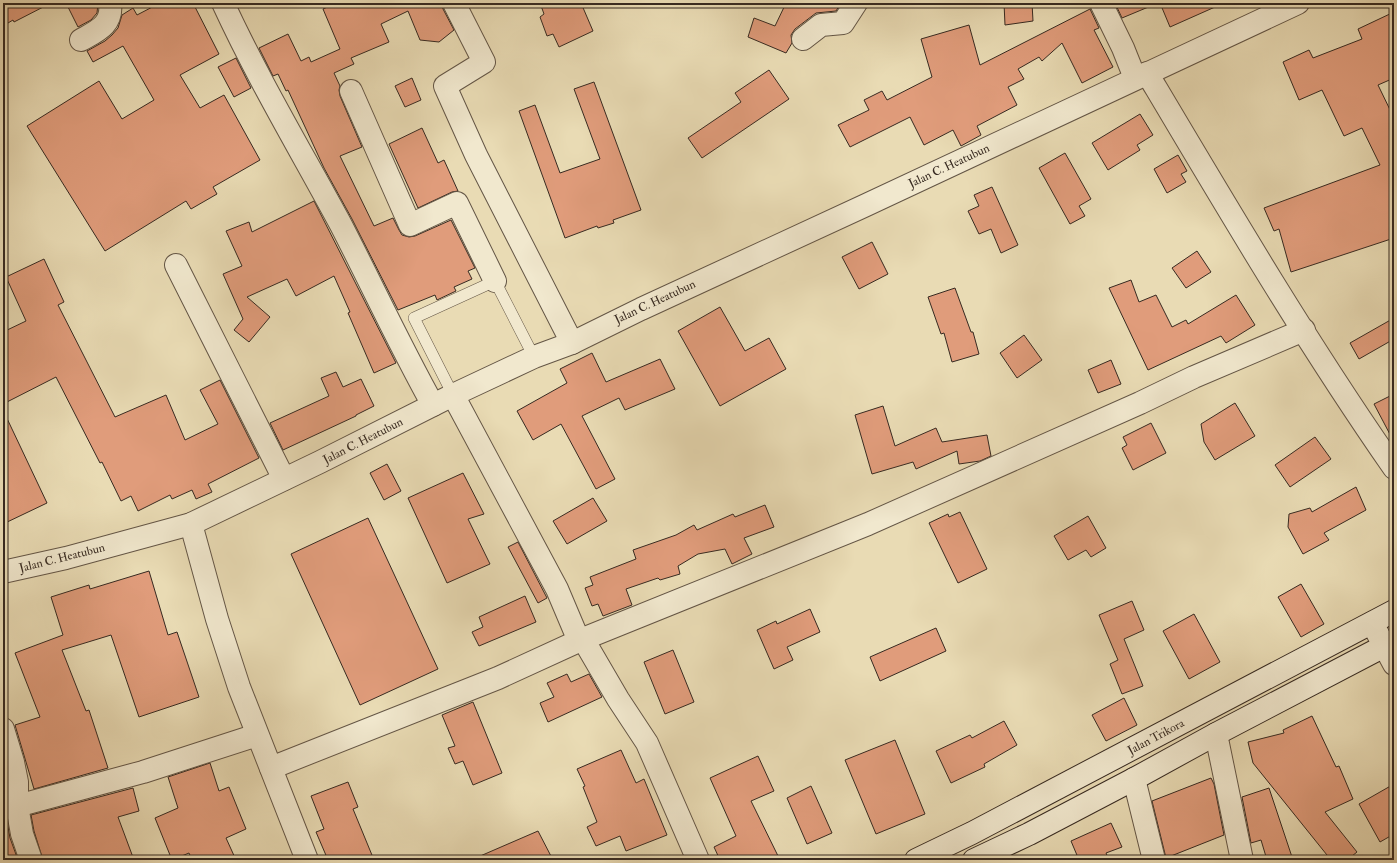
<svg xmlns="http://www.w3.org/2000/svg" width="1397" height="863" font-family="'IM FELL Double Pica',serif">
	<rect width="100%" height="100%" fill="#e9dbb4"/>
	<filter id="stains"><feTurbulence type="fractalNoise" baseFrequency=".005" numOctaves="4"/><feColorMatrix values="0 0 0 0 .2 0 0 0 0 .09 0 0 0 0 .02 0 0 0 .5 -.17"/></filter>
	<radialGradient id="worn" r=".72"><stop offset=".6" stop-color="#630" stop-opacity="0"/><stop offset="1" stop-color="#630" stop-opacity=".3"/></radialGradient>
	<!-- building -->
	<g fill="#e09c7b" stroke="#372a21">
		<polygon points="3,3 51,3 14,22 13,20 3,26"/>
		<polygon points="66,3 98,3 97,13 91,20 78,27"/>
		<polygon points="160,3 193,3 219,54 180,75 200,108 224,95 260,160 213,187 217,194 191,209 186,201 105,251 27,126 99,81 122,119 154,100 123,46 93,62 87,51 105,41 112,35 118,28 122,15 133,8 137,15"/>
		<polygon points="336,3 442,3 443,9 454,30 439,42 420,40 408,11 381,24 389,42 351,58 354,64 334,73 340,86 339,90 340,96 362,147 340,156 374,226 393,218 399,230 402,235 409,237 415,236 451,220 475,268 468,271 472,279 454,287 456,291 437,300 435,295 398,310 352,219 324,168 288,90 286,91 278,74 273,76 259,48 288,34 301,61 309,57 311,62 340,49 323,9"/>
		<polygon points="540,3 581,3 593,31 559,47 553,34 547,36 540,17 544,14"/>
		<polygon points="786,3 841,3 836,11 816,13 795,29 791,35 792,43 786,53 748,37 754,18 775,26"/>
		<polygon points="1004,3 1032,3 1033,21 1005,25"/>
		<polygon points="1115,3 1158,3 1122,18"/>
		<polygon points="1160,3 1224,3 1170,27"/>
		<polygon points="1090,9 1099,28 1094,30 1113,67 1082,83 1062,43 1042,61 1039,57 1018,69 1024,79 1008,87 1017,105 977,126 981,135 961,146 953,130 924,145 910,117 850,147 838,125 869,110 864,100 882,91 887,100 932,77 921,39 969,25 980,65"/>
		<polygon points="1394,12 1394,78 1378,85 1394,118 1394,238 1291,272 1279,229 1274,231 1264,208 1380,165 1362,128 1344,136 1322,90 1299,100 1283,62 1309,50 1313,58 1362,39 1358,29"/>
		<polygon points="236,58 251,88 234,97 218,67"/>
		<polygon points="769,70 789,99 702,158 688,138 741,102 735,93"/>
		<polygon points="412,78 421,100 405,107 395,86"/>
		<polygon points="594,82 641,210 613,220 614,223 598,228 597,226 565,238 519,111 535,105 560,173 600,159 574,89"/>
		<polygon points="1140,114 1153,135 1137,145 1140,150 1108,170 1092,143"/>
		<polygon points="422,128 438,163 444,160 458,191 452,192 418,208 389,144"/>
		<polygon points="1065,153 1091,199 1079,206 1085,216 1070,224 1039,168"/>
		<polygon points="1178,155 1187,171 1181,174 1186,182 1167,193 1154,169"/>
		<polygon points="992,187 1018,245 1001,253 991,229 979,234 968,211 979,206 974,195"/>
		<polygon points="314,201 396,363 374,373 348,313 350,312 334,276 296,296 287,279 247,297 270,317 249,342 234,330 243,319 223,274 242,266 226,231 249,222 252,232"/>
		<polygon points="872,242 888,274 859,289 842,257"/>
		<polygon points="1197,251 1211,272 1186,288 1172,268"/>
		<polygon points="44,259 64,302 58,305 115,417 166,395 185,440 218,424 200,390 220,380 259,458 208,484 212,492 196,499 192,490 172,499 170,495 138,511 131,496 121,501 102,462 100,463 56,377 3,404 3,332 26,321 6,277"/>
		<polygon points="1131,280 1139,302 1156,295 1172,327 1186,320 1188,324 1236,295 1255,325 1226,343 1221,336 1148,370 1109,288"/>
		<polygon points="955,288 971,332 973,332 979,354 952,362 944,333 941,334 928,297"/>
		<polygon points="720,307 745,351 769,338 786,369 720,406 678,331"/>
		<polygon points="1394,318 1394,339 1359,359 1350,343"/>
		<polygon points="1024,335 1042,360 1017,378 1000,353"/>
		<polygon points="592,353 606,382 660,359 675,389 625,410 619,398 582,416 615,479 596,489 561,424 533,440 517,411 567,383 560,369"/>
		<polygon points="1111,360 1121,384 1098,393 1088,370"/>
		<polygon points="336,372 343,387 361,379 374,406 356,415 356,416 283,450 270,423 329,396 321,378"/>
		<polygon points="1394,394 1394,442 1374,404"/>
		<polygon points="1235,403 1255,436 1215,460 1204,442 1201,424"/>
		<polygon points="883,406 895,446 936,428 942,442 987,435 991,456 980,461 959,464 957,451 916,469 913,462 872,474 855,415"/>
		<polygon points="3,410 47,503 3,524"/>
		<polygon points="1151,423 1166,453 1133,470 1122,448 1127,445 1123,437"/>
		<polygon points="1315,437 1331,459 1290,487 1275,465"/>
		<polygon points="387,464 401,491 384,500 370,473"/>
		<polygon points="463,473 484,514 468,519 490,564 447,583 408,498"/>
		<polygon points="1356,487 1366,510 1324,533 1329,540 1303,554 1288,527 1289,514 1310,508 1312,512"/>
		<polygon points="593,498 607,521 567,544 553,521"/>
		<polygon points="765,505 774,527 744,538 752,554 732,564 725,549 698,554 678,566 680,574 660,580 658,578 626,589 632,605 603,616 598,604 592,606 585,588 593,585 590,577 636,559 633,550 676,535 694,525 697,530 733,514 735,517"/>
		<polygon points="960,512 987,569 958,583 929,523 948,514 949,517"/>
		<polygon points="1088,516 1106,548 1091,557 1086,550 1068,560 1054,536"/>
		<polygon points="368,518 438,669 360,705 291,554"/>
		<polygon points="518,542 547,598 538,603 508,547"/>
		<polygon points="149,571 168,635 177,632 199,697 139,717 111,635 62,650 86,711 89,710 108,768 34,789 15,725 40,717 15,653 63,635 51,597 89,585 90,589"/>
		<polygon points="1301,584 1324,624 1301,637 1278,597"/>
		<polygon points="525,596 536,622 479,646 472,632 483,627 479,617"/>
		<polygon points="1132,601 1144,630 1124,639 1143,686 1122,694 1110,664 1118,660 1099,615"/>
		<polygon points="810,609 820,632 787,647 793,660 774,669 757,630 776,621 777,624"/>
		<polygon points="1194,614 1220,662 1189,679 1163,631"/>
		<polygon points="936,628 946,651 880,681 870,657"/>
		<polygon points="673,650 694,702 665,714 644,662"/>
		<polygon points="567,674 571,682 589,674 602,697 548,722 540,703 554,697 547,683"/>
		<polygon points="1124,698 1137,725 1106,741 1092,715"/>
		<polygon points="473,702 502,773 473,785 463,761 455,764 448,748 455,746 442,715"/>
		<polygon points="1312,716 1336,767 1339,766 1353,799 1325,812 1357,852 1347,860 1331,860 1253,763 1248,742 1284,733 1283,730"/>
		<polygon points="1004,721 1017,745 984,764 985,767 951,783 936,751 970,735 972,738"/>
		<polygon points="895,740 925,814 876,834 845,760"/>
		<polygon points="621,750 636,783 644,779 667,835 626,851 620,836 596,846 587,827 597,822 583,787 585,786 577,769"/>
		<polygon points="758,756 774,791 751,801 780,860 720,860 714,847 736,836 710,778"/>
		<polygon points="210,763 219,791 229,787 246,829 226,838 236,860 192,860 189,853 172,860 155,818 178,808 168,777"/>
		<polygon points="1211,778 1214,784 1224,835 1166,858 1152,801"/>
		<polygon points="348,782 358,807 353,809 374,860 328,860 316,832 324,829 311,796"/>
		<polygon points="1394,784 1394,834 1380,842 1359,804"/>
		<polygon points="811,786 832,833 807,844 787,798"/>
		<polygon points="133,788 139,811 118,817 134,860 43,860 34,831 31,815"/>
		<polygon points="1269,788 1293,860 1267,860 1261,840 1251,843 1242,797"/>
		<polygon points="6,816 10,838 18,860 3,860 3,817"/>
		<polygon points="1111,823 1122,847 1106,853 1109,860 1079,860 1071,841"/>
		<polygon points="538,831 553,860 471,860"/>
	</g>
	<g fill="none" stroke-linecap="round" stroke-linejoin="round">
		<!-- service casing -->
		<g stroke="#645646" stroke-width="12">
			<polyline id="service" points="453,395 414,318 495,281 534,357"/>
		</g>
		<!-- minor casing -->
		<g stroke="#645646" stroke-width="24">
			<g id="minor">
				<path d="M223,3C258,79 301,151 341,225C372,285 400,346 433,405"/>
				<polyline points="454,3 484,62 445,86 476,155 572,343"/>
				<polyline points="1101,3 1123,48 1135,78"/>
				<polyline points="803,39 821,25 843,23 856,3"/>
				<path d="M81,40C97,31 113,25 110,3"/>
				<path d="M1147,73C1226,206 1305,340 1394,468"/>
				<polyline points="351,91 410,225 457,203 495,281"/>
				<polyline points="176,265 284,479"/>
				<polyline points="453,395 557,589 579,641"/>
				<polyline points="191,524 217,619 239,687 307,860"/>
				<polyline points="3,572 66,558 191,524 320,462 453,395 534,357 572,343 641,309 864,206 1298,3"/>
				<polyline points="1372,623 1394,664"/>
				<polyline points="583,639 618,699 647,743 698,860"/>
				<polyline points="3,729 13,762 17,782 17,806 22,834 31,860"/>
				<polyline points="1216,734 1242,860"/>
				<polyline points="271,768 498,678 583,639 868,524 1140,403 1194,377 1304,330"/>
				<polyline points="1134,779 1154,860"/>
				<polyline points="17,806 143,772 257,735"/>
			</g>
		</g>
		<!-- secondary casing -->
		<g stroke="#372a21" stroke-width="24">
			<g id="secondary">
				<polyline points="916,860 972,833 1394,611"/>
				<polyline points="974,860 1029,834 1134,779 1216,734 1394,641"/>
			</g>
		</g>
		<!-- service -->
		<use href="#service" stroke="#f1e8ce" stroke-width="11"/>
		<!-- minor -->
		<use href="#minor" stroke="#f1e8ce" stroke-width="22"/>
		<!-- secondary -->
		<use href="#secondary" stroke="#f1e8ce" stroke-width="22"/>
	</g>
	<g text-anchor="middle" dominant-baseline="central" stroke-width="3" stroke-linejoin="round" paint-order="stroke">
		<!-- street labels -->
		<g font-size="12" fill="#372a21" stroke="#f1e8ce">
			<text transform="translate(949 166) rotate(-25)">Jalan C. Heatubun</text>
			<text transform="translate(655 302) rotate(-25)">Jalan C. Heatubun</text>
			<text transform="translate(363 441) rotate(-27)">Jalan C. Heatubun</text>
			<text transform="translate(62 558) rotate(-14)">Jalan C. Heatubun</text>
			<text transform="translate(1156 737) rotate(-28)">Jalan Trikora</text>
		</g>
	</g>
	<!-- margin -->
	<rect width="1397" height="863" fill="none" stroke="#e9dbb4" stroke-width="16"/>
	<rect x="4" y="4" width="1389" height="855" fill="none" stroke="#372a21" stroke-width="2"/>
	<rect x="8" y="8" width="1381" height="847" fill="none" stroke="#372a21"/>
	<rect width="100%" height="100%" filter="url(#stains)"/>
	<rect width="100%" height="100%" fill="url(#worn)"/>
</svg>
